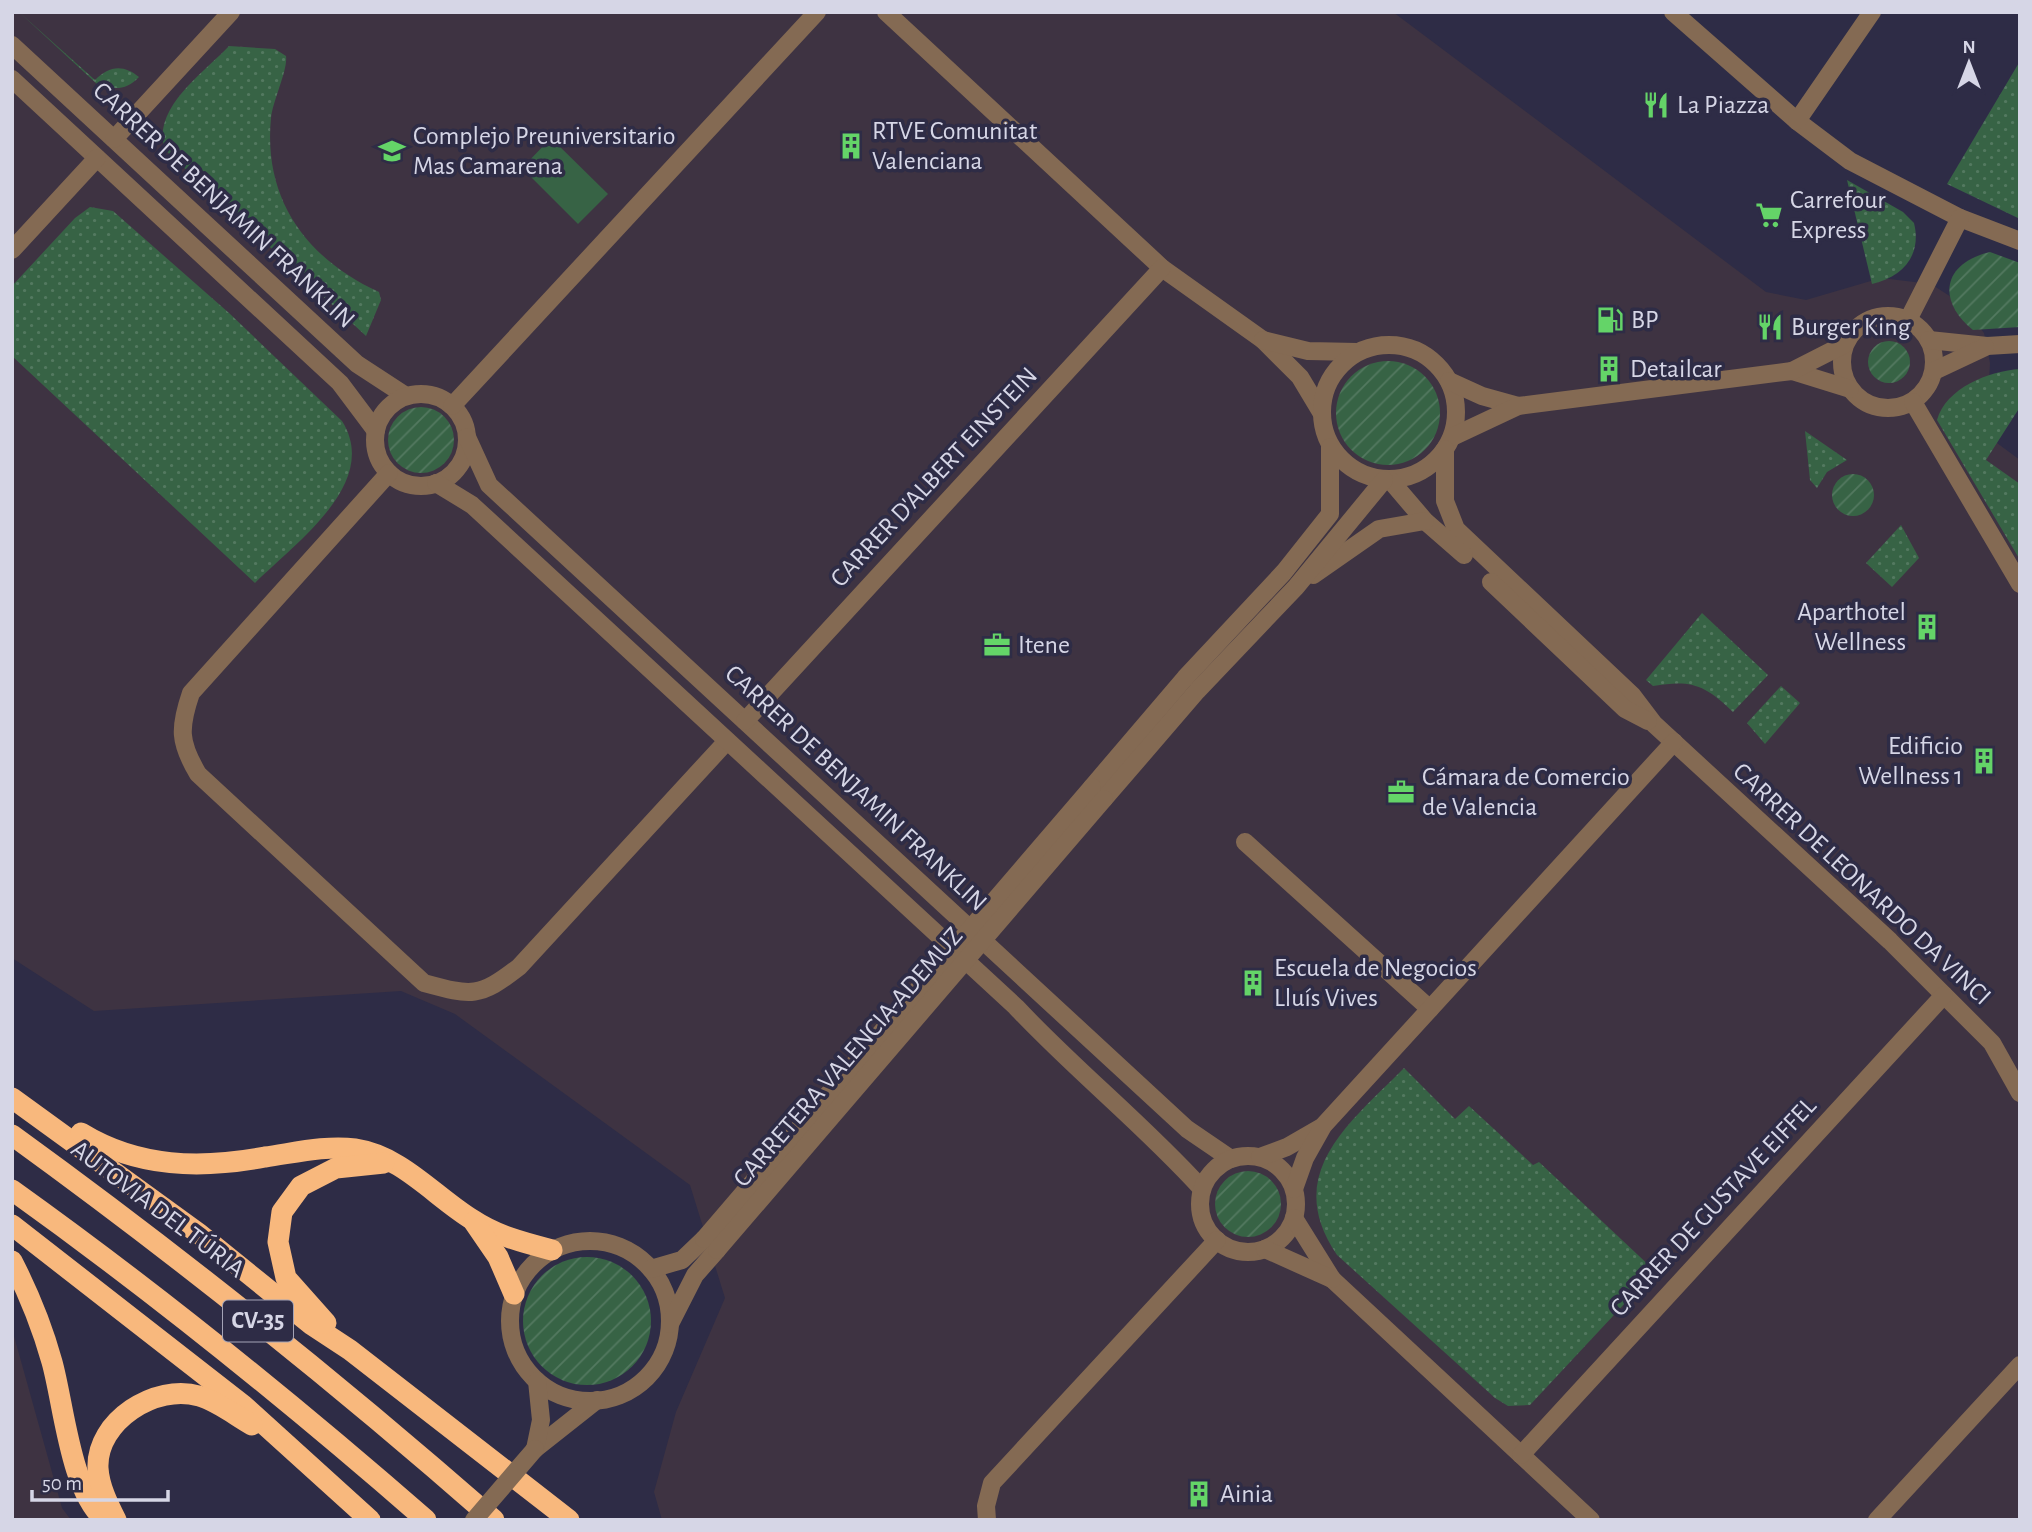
<svg xmlns="http://www.w3.org/2000/svg" width="2032" height="1532" font-family="'Alegreya Sans',sans-serif">
	<defs>
		<pattern id="grass-dots" width="8" height="8" patternUnits="userSpaceOnUse" patternTransform="scale(1.75)"><rect width="8" height="8" fill="#376345"/><path d="M2 2h.1M6 6h.1" fill="none" stroke="#537960" stroke-width="1.8" stroke-linecap="round"/></pattern>
		<pattern id="garden-furrows" width="10" height="10" patternUnits="userSpaceOnUse" patternTransform="scale(1.75)"><rect width="10" height="10" fill="#376345"/><path d="M-1 1l2-2M0 10L10 0M9 11l2-2" fill="none" stroke="#537960"/></pattern>
	</defs>
	<rect width="100%" height="100%" fill="#2e2c46"/>
	<!-- industrial -->
	<g fill="#3e3342">
		<polygon points="12,12 1393,12 1766,292 1806,300 1881,278 1931,284 1962,304 1984,333 1990,363 1988,403 1978,429 2020,460 2020,1520 662,1520 654,1492 676,1412 725,1298 690,1185 455,1014 401,991 94,1011 12,958"/>
		<polygon points="12,1329 62,1508 71,1520 12,1520"/>
	</g>
	<!-- grass -->
	<g fill="url(#grass-dots)">
		<path d="M19,12L95,80C109,66 123,64 139,77C127,90 115,90 98,85Z"/>
		<path d="M229,46L275,49L286,56C288,70 273,100 271,118C263,200 307,259 379,292L381,300L366,336L165,150C151,108 204,73 229,46Z"/>
		<polygon points="2020,61 2020,219 1947,184"/>
		<path d="M1847,180L1903,212L1914,223C1922,255 1903,277 1872,284Z"/>
		<path d="M90,207L113,211L229,313L342,421C381,483 295,543 255,583L12,356V286L75,218Z"/>
		<path d="M2020,369V407L1986,460L2020,484V560L1937,420C1946,388 1989,371 2020,369Z"/>
		<polygon points="1805,431 1847,460 1827,472 1817,488 1810,480"/>
		<polygon points="1901,525 1919,558 1892,587 1866,563"/>
		<path d="M1702,613L1768,675L1733,712C1704,684 1691,680 1653,686L1646,680Z"/>
		<polygon points="1781,686 1800,703 1765,744 1747,723"/>
		<path d="M1404,1068L1455,1119L1469,1106L1533,1165L1539,1162L1655,1271L1530,1405L1508,1406L1495,1398L1337,1255C1281,1173 1351,1122 1404,1068Z"/>
	</g>
	<!-- garden -->
	<g fill="url(#garden-furrows)">
		<path d="M1990,252L2020,263V327L1973,330C1936,300 1943,263 1990,252Z"/>
		<circle cx="1889" cy="362" r="21"/>
		<circle cx="1388" cy="413" r="52"/>
		<circle cx="421" cy="440" r="33"/>
		<circle cx="1853" cy="495" r="21"/>
		<circle cx="1248" cy="1204" r="33"/>
		<circle cx="587" cy="1321" r="64"/>
	</g>
	<!-- pitch -->
	<polygon fill="#376345" points="551,138 608,194 578,224 522,168"/>
	<g fill="none" stroke-linecap="round" stroke-linejoin="round">
		<!-- minor -->
		<g stroke="#846a53" stroke-width="18">
			<polyline points="886,12 1162,268 1263,340 1300,377 1321,412"/>
			<polyline points="1673,12 1797,121 1850,161 1960,218 2020,241"/>
			<polyline points="12,45 357,364 406,396"/>
			<polyline points="12,79 340,383 376,431"/>
			<polyline points="1797,121 1872,12"/>
			<polyline points="114,139 231,12"/>
			<polyline points="12,250 97,158"/>
			<circle cx="1888" cy="362" r="46"/>
			<polyline points="1908,320 1960,218"/>
			<polyline points="1263,340 1308,351 1357,352"/>
			<polyline points="1929,340 1987,346 2020,344"/>
			<circle cx="1389" cy="412" r="67"/>
			<polyline points="1792,371 1850,389"/>
			<polyline points="1934,371 1985,347"/>
			<polyline points="1449,381 1482,396 1518,406"/>
			<circle cx="421" cy="440" r="46"/>
			<polyline points="1913,402 2020,584"/>
			<polyline points="452,406 817,12"/>
			<polyline points="467,437 489,485 1187,1129 1231,1159"/>
			<polyline points="1452,437 1518,406 1792,371 1845,344"/>
			<polyline points="1445,449 1445,501 1456,529 1632,695 1654,724 1890,941 1992,1043 2020,1093"/>
			<path d="M389,473L191,693C179,728 179,742 198,774L424,983C472,996 479,998 519,967L727,741"/>
			<polyline points="1390,480 1425,521 1464,555"/>
			<path d="M436,483L472,505L1016,1007C1075,1070 1144,1125 1202,1189"/>
			<polyline points="1313,575 1379,529 1425,521"/>
			<polyline points="1491,582 1625,709 1648,721"/>
			<polyline points="745,721 1162,268"/>
			<polyline points="1092,787 1185,678 1284,572 1330,514 1330,447"/>
			<polyline points="1104,799 1197,691 1296,587 1384,480"/>
			<polyline points="1245,842 1430,1009"/>
			<circle cx="1248" cy="1204" r="48"/>
			<polyline points="1260,1157 1287,1147 1320,1128"/>
			<polyline points="1294,1189 1305,1158 1323,1126 1674,742"/>
			<polyline points="1294,1218 1332,1279 1591,1520"/>
			<circle cx="590" cy="1321" r="80"/>
			<polyline points="1265,1249 1332,1279"/>
			<polyline points="651,1269 682,1260 704,1239"/>
			<polyline points="670,1324 695,1275 717,1250"/>
			<polyline points="535,1449 597,1400"/>
			<polyline points="535,1449 541,1420 537,1381"/>
			<polyline points="1521,1455 1944,995"/>
			<polyline points="987,1520 986,1506 992,1483 1217,1240"/>
			<polyline points="1877,1520 2020,1365"/>
		</g>
		<!-- highway -->
		<g stroke="#f8b87d" stroke-width="21">
			<polyline points="12,1098 198,1233 312,1325 350,1350 569,1520"/>
			<path d="M81,1133C138,1168 201,1169 265,1157C294,1153 326,1145 355,1149C402,1156 435,1197 473,1220C497,1236 525,1243 552,1250"/>
			<path d="M12,1135C179,1256 339,1384 494,1520"/>
			<path d="M12,1190C156,1293 293,1404 426,1520"/>
			<polyline points="474,1222 498,1257 514,1294"/>
			<polyline points="12,1225 243,1405 370,1520"/>
			<path d="M12,1261C29,1294 42,1326 52,1362C64,1405 70,1490 105,1520"/>
			<polyline points="326,1323 286,1278 278,1242 282,1212 301,1186 336,1168 384,1163"/>
			<path d="M116,1520C108,1504 99,1486 98,1468C96,1421 156,1383 199,1396C217,1401 236,1416 252,1425"/>
		</g>
		<!-- minor-bridge -->
		<g stroke="#846a53" stroke-width="18">
			<polyline points="704,1239 1092,787"/>
			<polyline points="717,1250 1104,799"/>
			<polyline points="474,1520 535,1449"/>
		</g>
	</g>
	<!-- icons -->
	<defs>
		<g id="restaurant-bare" transform="scale(2.1)"><path d="M-5-6h1v4h1v-4h1v4h1v-4h1v5L-1.5 .5V6h-2V.5L-5-1ZM5-6V6H3V1.5H1.5Q1.5-4 5-6Z" fill="#64d468" stroke="#2e2c46" stroke-width="2.5" paint-order="stroke"/></g>
		<g id="building-bare" transform="scale(2.1)"><path d="M-4-6H4V6H1V3H-1V6H-4ZM-2.5-4.3h1.7v1.8h-1.7ZM.8-4.3h1.7v1.8H.8ZM-2.5-1h1.7V.8h-1.7ZM.8-1h1.7V.8H.8Z" fill="#64d468" stroke="#2e2c46" stroke-width="2.5" paint-order="stroke"/></g>
		<g id="university-bare" transform="scale(2.1)"><path d="M0-5L7-2L0 1L-7-2ZM-4 1L0 2.5L4 1V4Q0 6-4 4Z" fill="#64d468" stroke="#2e2c46" stroke-width="2.5" paint-order="stroke"/></g>
		<g id="supermarket-bare" transform="scale(2.1)"><path d="M-6-5.5h2.5l.6 2H6L4.5 2H-2.5L-4.4-4H-6ZM-1.5 3.2a1.3 1.3 0 1 0 .1 0ZM3 3.2a1.3 1.3 0 1 0 .1 0Z" fill="#64d468" stroke="#2e2c46" stroke-width="2.5" paint-order="stroke"/></g>
		<g id="fuel-bare" transform="scale(2.1)"><path d="M-5.5-6h7V0h2V4h1.3V-2.5L3-4.5l.8-.8L6-3V5H2.5V1h-1V6h-7ZM-4.2-4.7v3.2H.2V-4.7Z" fill="#64d468" stroke="#2e2c46" stroke-width="2.5" paint-order="stroke"/></g>
		<g id="office-bare" transform="scale(2.1)"><path d="M-6-3h4V-5.5h4V-3h4V5H-6ZM-1-4.5V-3h2v-1.5ZM-6 0V1H6V0Z" fill="#64d468" stroke="#2e2c46" stroke-width="2.5" paint-order="stroke"/></g>
	</defs>
	<g fill-rule="evenodd">
		<use href="#restaurant-bare" x="1656" y="105"/>
		<use href="#building-bare" x="851" y="146"/>
		<use href="#university-bare" x="392" y="151"/>
		<use href="#supermarket-bare" x="1769" y="215"/>
		<use href="#fuel-bare" x="1610" y="320"/>
		<use href="#restaurant-bare" x="1770" y="327"/>
		<use href="#building-bare" x="1609" y="369"/>
		<use href="#building-bare" x="1927" y="627"/>
		<use href="#office-bare" x="997" y="645"/>
		<use href="#building-bare" x="1984" y="761"/>
		<use href="#office-bare" x="1401" y="792"/>
		<use href="#building-bare" x="1253" y="983"/>
		<use href="#building-bare" x="1199" y="1494"/>
	</g>
	<g text-anchor="middle" dominant-baseline="central" stroke-width="7" stroke-linejoin="round" paint-order="stroke">
		<!-- shield labels -->
		<rect fill="#2e2c46" stroke="#a4a3b6" stroke-width="2" x="223" y="1300.5" width="70" height="41" rx="5"/>
		<g font-size="24" font-weight="bold" fill="#d6d6e6">
			<text x="258" y="1321">CV-35</text>
		</g>
		<!-- poi labels -->
		<g font-size="26" fill="#d6d6e6" stroke="#2e2c46" text-anchor="start">
			<text x="1677" y="105">La Piazza</text>
			<text x="872" y="131">RTVE Comunitat<tspan x="872" dy="30">Valenciana</tspan></text>
			<text x="413" y="136">Complejo Preuniversitario<tspan x="413" dy="30">Mas Camarena</tspan></text>
			<text x="1790" y="200">Carrefour<tspan x="1790" dy="30">Express</tspan></text>
			<text x="1631" y="320">BP</text>
			<text x="1791" y="327">Burger King</text>
			<text x="1630" y="369">Detailcar</text>
			<text x="1906" y="612" text-anchor="end">Aparthotel<tspan x="1906" dy="30">Wellness</tspan></text>
			<text x="1018" y="645">Itene</text>
			<text x="1963" y="746" text-anchor="end">Edificio<tspan x="1963" dy="30">Wellness 1</tspan></text>
			<text x="1422" y="777">Cámara de Comercio<tspan x="1422" dy="30">de Valencia</tspan></text>
			<text x="1274" y="968">Escuela de Negocios<tspan x="1274" dy="30">Lluís Vives</tspan></text>
			<text x="1220" y="1494">Ainia</text>
		</g>
		<!-- street labels -->
		<g font-size="26" fill="#d6d6e6" stroke="#2e2c46">
			<text transform="translate(224 205) rotate(43)">CARRER DE BENJAMIN FRANKLIN</text>
			<text transform="translate(934 477) rotate(-47)">CARRER D'ALBERT EINSTEIN</text>
			<text transform="translate(856 788) rotate(43)">CARRER DE BENJAMIN FRANKLIN</text>
			<text transform="translate(1862 884) rotate(43)">CARRER DE LEONARDO DA VINCI</text>
			<text transform="translate(848 1057) rotate(-49)">CARRETERA VALENCIA-ADEMUZ</text>
			<text transform="translate(1713 1207) rotate(-47)">CARRER DE GUSTAVE EIFFEL</text>
			<text transform="translate(158 1209) rotate(37)">AUTOVIA DEL TÚRIA</text>
		</g>
	</g>
	<!-- border -->
	<rect width="2032" height="1532" fill="none" stroke="#d6d6e6" stroke-width="28"/>
	<!-- north arrow -->
	<g transform="translate(1969 63)" stroke="#2e2c46" stroke-width="5" paint-order="stroke">
	<path d="M0-5L12 26L0 18L-12 26Z" fill="#d6d6e6"/>
	<text y="-10" font-size="19" font-weight="bold" text-anchor="middle" fill="#d6d6e6">N</text>
	</g>
	<!-- scale -->
	<path d="M32 1490v10h136v-10" fill="none" stroke="#d6d6e6" stroke-width="3.5"/>
	<text x="42" y="1490" font-size="21" fill="#d6d6e6" stroke="#2e2c46" stroke-width="5" paint-order="stroke">50 m</text>
</svg>
